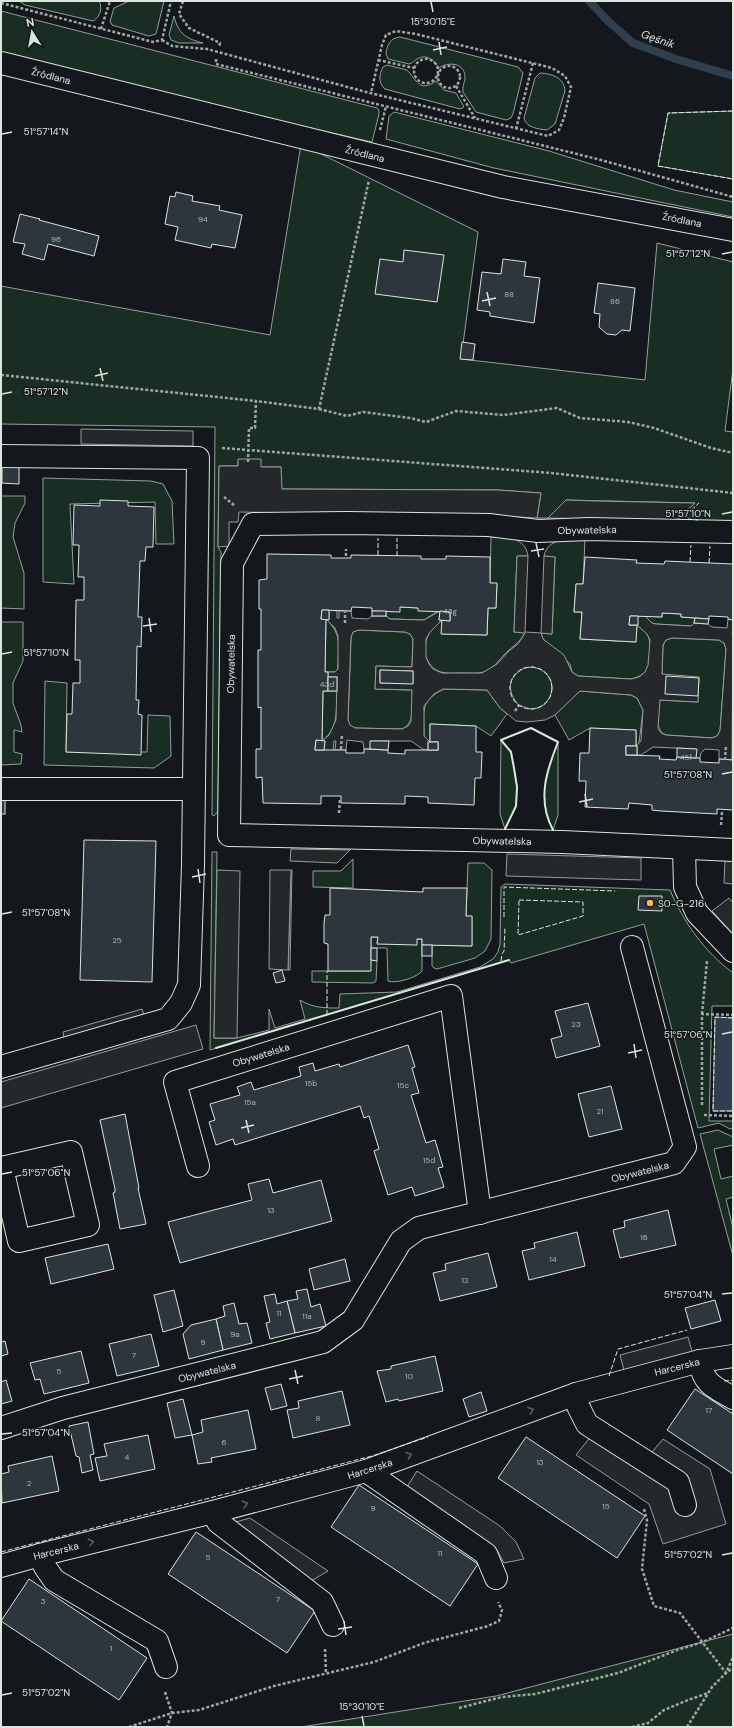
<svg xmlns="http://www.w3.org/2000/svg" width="734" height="1728" font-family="'DM Sans',sans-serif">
	<rect width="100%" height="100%" fill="#14181c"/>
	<!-- green -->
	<g fill="#1a2d24" stroke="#939e99">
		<path d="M19,1H99C103,8 100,17 93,21L25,5Z"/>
		<polygon points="129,1 164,1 156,34 149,36 112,25 110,21 114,8"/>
		<polygon points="1,11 377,108 379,110 379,114 372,142 210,105 1,52"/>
		<path d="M174,16C178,34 187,39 203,43H179L171,40L169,35Z"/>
		<path d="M400,37L518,67L523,73L513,114L511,118L506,120L476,112L463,92C462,87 464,84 465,79C466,63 449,61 439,68C434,61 427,53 417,59C414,61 413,63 409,64L388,59L386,54C387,45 390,38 400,37Z"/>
		<path d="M387,65L407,70C417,80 419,93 436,81L444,90L456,93L464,107L460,109L385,89C378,83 379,74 383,67Z"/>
		<path d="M540,73C552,74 564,77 565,91L555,124L547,130C539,129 526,128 524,118L535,78Z"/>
		<polygon points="733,111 733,179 658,166 668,113"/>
		<polygon points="394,112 549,151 674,190 733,202 733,217 494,168 386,139 389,116"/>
		<polygon points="301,144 478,232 461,359 645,380 657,243 733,262 733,369 725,431 733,432 733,524 676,521 695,503 566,500 548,518 537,518 541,493 498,490 281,489 281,467 261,467 238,460 238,466 219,466 218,547 221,552 218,811 214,816 212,815 215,427 1,424 1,286 270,335"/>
		<polygon points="43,478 151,481 163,484 172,501 174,544 156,544 155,502 70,504 74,584 43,582"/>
		<polygon points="1,496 25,496 25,503 15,523 13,537 24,573 24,609 1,608"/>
		<path d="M491,537C507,538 525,536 528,556H517L514,632H525C521,641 516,644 509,650C500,658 496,667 484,672C478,674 469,673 462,673C456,673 447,674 441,672C425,667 421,647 429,634C431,628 437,624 442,620V634L487,635L488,608H496L497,584L490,583Z"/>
		<path d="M585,539L583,584H576L574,612H582L580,639L636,642L637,625C640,628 644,630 647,634C652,641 651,664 646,671C642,676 637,677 631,679L578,676L572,672L570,664L543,639L541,633L552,634L555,557L544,556C548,537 568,540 585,539Z"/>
		<polygon points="400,607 418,608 438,611 424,620 390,619 386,616 386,611"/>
		<polygon points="662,613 681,614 681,617 695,618 694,623 691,626 656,624 652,623 645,616 662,617"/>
		<path d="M326,619C343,635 338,648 338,669L335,672H325Z"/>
		<polygon points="1,622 23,622 23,661 13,683 13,703 21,725 22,732 14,730 14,752 22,754 21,764 1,765"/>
		<path d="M359,630L405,632L410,634L413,639L412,667L376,666L375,689L412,690C412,703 416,723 402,729L354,728L350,725L348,720L351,637L353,632Z"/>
		<path d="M672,638L719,640L724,643L726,649L720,731L717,736L712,738L666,735C653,729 659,712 659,700L698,702V696L662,674L663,645L666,640Z"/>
		<circle cx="531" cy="688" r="21"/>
		<polygon points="45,681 67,683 66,752 147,752 148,715 170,716 171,756 154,768 44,765"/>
		<path d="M444,689L487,690L500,708L507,714L491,736L476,726L430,724V742L424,736C424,712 419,701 444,689Z"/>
		<path d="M323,691H337C336,710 339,728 322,741Z"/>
		<polygon points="579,691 631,695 637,698 643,710 639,743 636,746 636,730 590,728 569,740 555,715"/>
		<polygon points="501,740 511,752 514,768 517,787 516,806 505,829 500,814"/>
		<path d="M558,742V815L553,830C537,800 546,772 558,742Z"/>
		<path d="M212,852H217L214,1038H237L269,1030V1009L275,1028L305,1019L300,1000C313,1008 325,1008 339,1008L340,994L397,992L480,967L493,959L498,952L500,944L501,887L505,884L670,890C684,923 704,951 733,973V1006H712L709,1121H733V1128L730,1129L719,1123L698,1128L644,924L511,963L509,960L210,1050Z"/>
		<polygon points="353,859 353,888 313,887 313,871 341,871"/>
		<polygon points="468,863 484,863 492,870 491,939 485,951 475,958 437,969 434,968 432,966 432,945 472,946 472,917 466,916"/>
		<polygon points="291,870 292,870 290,970 288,970"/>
		<path d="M371,937H378L377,943L422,939V971L420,973C414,978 396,984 388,981L387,948H371Z"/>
		<polygon points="371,960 377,961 376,981 373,983 312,982 312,971 370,971"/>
		<polygon points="718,1130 733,1137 733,1145 714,1149 721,1179 733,1176 733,1197 726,1199 733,1228 733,1256 700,1134"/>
		<polygon points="733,1634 733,1727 301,1727 496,1696"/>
	</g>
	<!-- parking -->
	<g fill="#24282b" stroke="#939e99" fill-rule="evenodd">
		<polygon points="81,429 193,431 193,446 81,444"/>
		<polygon points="238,459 261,459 261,467 281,467 282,489 498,490 541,493 537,518 496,516 239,512 238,522 229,522 229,546 218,547 219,466 238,466"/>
		<polygon points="566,500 597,501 695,503 676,521 548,518"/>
		<path d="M517,556H528L525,632L541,633L544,556L555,557L552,634L541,633L543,639L564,655L572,672L578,676L631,679L639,677L645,672L648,665L650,640L647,634L637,625L638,616H645L652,623L656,624L691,626L694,623L708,624L712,627L727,628L728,619L733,620L732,760L719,759V750L705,749L701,753L700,758H696V749L653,747L641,755H637V746H636L641,741L643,710L637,698L631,695L580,691L555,715L545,720L527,722L516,721L511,717L500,708L487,690L443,689L434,694L424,706V736L430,742L428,743V750H424L411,741H371L370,749H364L363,742L347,740L346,750H335L336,741H334L333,751L324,750L325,741H322L329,735L336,720L337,677H328V672H335L338,669V636L335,628L326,619H329V610L337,611V618H339V611H351L352,618L368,619L372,616H386L390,619L424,620L440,611L439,620H442L430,632L426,639V657L429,664L433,669L442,673H482L497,664L510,650L518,644L525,633L514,632ZM359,630L405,632L410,634L413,639L412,667L376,666L375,689L412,690L411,721L408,726L402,729L355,728L350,725L348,720L351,637L353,632ZM672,638L719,640L724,643L726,649L720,731L717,736L712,738L666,735L661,733L658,728L660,700L698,702L699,677L662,674L663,645L666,640ZM532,667L540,669L547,674L551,681L552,689L550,697L545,704L538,708L530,709L519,705L516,702L512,695L510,687L512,679L517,673L524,668ZM380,670L413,671V683H380Z"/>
		<polygon points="291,849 350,850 337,863 290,861"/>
		<polygon points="507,854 641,858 641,880 506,876"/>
		<polygon points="725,860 733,861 733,884 724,883"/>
		<polygon points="217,870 240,871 237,1038 214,1038"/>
		<polygon points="270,870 291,870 288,970 269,969"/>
		<polygon points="729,898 733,903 733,934 712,911"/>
		<polygon points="142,1009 144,1015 64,1038 63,1032"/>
		<polygon points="196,1025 203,1049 1,1108 1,1082"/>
		<polygon points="688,1337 693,1355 625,1374 620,1355"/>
		<polygon points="595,1431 642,1464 663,1439 710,1469 726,1524 663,1544 649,1504 576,1455"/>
		<polygon points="417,1471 500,1526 516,1542 524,1559 504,1563 497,1550 407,1487"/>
		<polygon points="250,1518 328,1571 311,1581 232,1523"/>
	</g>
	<!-- water -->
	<polygon fill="#2f3f4d" stroke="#939e99" points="715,1017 733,1018 733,1111 713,1111"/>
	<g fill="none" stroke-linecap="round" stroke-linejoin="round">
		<!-- stream -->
		<polyline stroke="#2f3f4d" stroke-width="8" points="589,1 608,21 633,43 676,59 733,76"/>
	</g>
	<!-- building -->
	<g fill="#2c363c" stroke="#d8e6dc">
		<polygon points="176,192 193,196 192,201 220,206 219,210 242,215 235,248 212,244 211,248 175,240 178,227 165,224 170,196 175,197"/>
		<polygon points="20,214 40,219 39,220 99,236 94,256 48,244 44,260 22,254 25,244 13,242"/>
		<polygon points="404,250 444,255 437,302 375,294 380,259 403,262"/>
		<polygon points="503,259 526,262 524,276 540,278 534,323 490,316 490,312 477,310 482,272 501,274"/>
		<polygon points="598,283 635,288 630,331 622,330 616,335 607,334 599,327 600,314 594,313"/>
		<polygon points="462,342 475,344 473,360 460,359"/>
		<polygon points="2,467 19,467 19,484 2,483"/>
		<polygon points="100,500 128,501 128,506 154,507 153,547 146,547 145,561 140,561 138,617 142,617 141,647 137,646 136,700 139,700 138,714 142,715 141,755 66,752 67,714 72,714 73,683 80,683 80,660 75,660 76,600 84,600 84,577 78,577 79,545 73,545 74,505 100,506"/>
		<polygon points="267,554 331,555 331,558 351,558 351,555 421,556 421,559 446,559 446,556 490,557 490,583 497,583 496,608 488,608 487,635 441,634 442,620 450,621 450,612 418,611 418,608 400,607 400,612 372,611 372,608 352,607 351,611 322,610 321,619 326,619 325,672 328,672 328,691 323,691 322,741 316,740 315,750 346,750 346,753 364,753 364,749 388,750 388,753 405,754 405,750 438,750 438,742 430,742 430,724 476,726 476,752 482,752 481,778 475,778 474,805 428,803 428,797 405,796 405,804 341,803 341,796 321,796 321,804 263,803 262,777 256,778 256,749 261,749 261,707 258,708 258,650 261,650 261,609 259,609 259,580 267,579"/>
		<polygon points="585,557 637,560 636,563 664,564 665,561 733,564 733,620 728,619 728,617 709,616 709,619 681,617 681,614 662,613 662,617 630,616 629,625 637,625 636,642 580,639 582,612 574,612 576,584 583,584"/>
		<polygon points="322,610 329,610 329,620 321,619"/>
		<rect x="372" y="611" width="14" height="5"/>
		<polygon points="440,611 450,612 450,621 439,620"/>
		<polygon points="630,616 638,616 638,625 629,625"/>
		<polygon points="695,618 709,619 708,624 694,623"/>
		<polygon points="380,670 413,671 413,684 380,683"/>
		<polygon points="666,676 699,678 698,696 665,694"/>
		<rect x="328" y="677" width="9" height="14"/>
		<polygon points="590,728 636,730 636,746 626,746 626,755 660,756 659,759 676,760 677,757 696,758 700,758 700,762 719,763 719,759 733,760 733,810 717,809 717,814 661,811 652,810 652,805 629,803 628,809 585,807 586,781 579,781 580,753 589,753"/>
		<polygon points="316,740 325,741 324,750 315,750"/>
		<polygon points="370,741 389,741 388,750 370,749"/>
		<rect x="428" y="742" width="10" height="8"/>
		<rect x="626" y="746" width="11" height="9"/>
		<polygon points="677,748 697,749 696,758 677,757"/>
		<rect x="1" y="797" width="4" height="17"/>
		<polygon points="84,840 156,841 152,982 80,980"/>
		<polygon points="330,888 423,892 423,888 467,888 466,916 472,916 472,946 422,945 422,939 417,939 417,945 377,944 378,937 371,937 371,971 328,971 328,944 324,943 324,923 325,915 330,915"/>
		<polygon points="639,896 662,896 662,911 638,910"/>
		<rect x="422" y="945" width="10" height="11"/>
		<polygon points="371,948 377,948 377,961 371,960"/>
		<polygon points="282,970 285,981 276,983 273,973"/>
		<polygon points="588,1003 600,1046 556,1058 551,1039 562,1036 555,1011"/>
		<polygon points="408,1045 415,1067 412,1068 419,1093 411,1095 426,1143 435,1140 443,1167 438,1168 444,1187 415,1196 412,1187 388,1195 374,1151 379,1149 369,1116 364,1118 360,1106 235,1145 233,1139 216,1145 209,1122 215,1120 210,1104 240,1095 237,1087 251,1082 254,1090 301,1076 299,1067 313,1063 315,1071 339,1064 340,1067"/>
		<polygon points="611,1086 622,1129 589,1137 578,1094"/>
		<polygon points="125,1114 139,1188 138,1188 146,1224 120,1229 113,1193 115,1192 115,1189 100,1120"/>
		<polygon points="269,1179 273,1193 321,1180 332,1221 180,1263 168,1222 252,1200 248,1184"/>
		<polygon points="668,1210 676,1245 620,1258 613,1230 625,1227 624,1221"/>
		<polygon points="577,1232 585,1266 529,1280 522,1251 535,1248 534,1243"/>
		<polygon points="108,1244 114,1269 51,1284 45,1258"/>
		<polygon points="488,1253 497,1287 440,1301 433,1273 446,1270 445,1264"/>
		<polygon points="345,1259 350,1281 314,1290 309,1269"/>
		<polygon points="307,1289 311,1307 320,1304 326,1326 295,1333 287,1301 298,1299 296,1291"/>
		<polygon points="174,1290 183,1326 163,1332 154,1295"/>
		<polygon points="275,1294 277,1304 287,1301 295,1333 270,1339 266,1323 270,1322 264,1296"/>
		<polygon points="715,1300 721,1321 691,1329 685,1308"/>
		<polygon points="234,1303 239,1324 247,1323 252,1343 223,1350 216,1319 225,1316 223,1306"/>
		<polygon points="216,1319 223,1350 189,1359 183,1334 191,1325"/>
		<polygon points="151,1334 159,1366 117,1376 109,1344"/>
		<polygon points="5,1341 8,1354 1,1356 1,1342"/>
		<polygon points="81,1351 89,1383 44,1394 40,1379 35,1380 30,1363"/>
		<polygon points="435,1356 443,1391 399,1401 398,1399 386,1402 377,1371 391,1369 391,1366"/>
		<polygon points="6,1380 12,1401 1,1404 1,1382"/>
		<polygon points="281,1384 287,1406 271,1410 265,1388"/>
		<polygon points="695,1389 733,1414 733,1474 667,1430"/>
		<polygon points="342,1391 350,1425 293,1438 287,1410 299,1408 298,1401"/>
		<polygon points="481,1392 487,1411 469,1417 463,1399"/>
		<polygon points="183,1399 192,1435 175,1438 167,1403"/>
		<polygon points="248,1410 256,1449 211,1458 212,1462 198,1464 192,1435 203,1432 201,1420"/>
		<polygon points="88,1422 94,1454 90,1455 93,1470 82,1473 79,1457 76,1456 69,1426"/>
		<polygon points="148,1435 155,1469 100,1481 95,1458 107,1456 104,1444"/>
		<polygon points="526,1437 645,1516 617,1558 498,1478"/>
		<polygon points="52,1456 59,1491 2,1503 1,1474 9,1472 8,1466"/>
		<polygon points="359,1485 478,1564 450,1606 331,1527"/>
		<polygon points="196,1532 315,1611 287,1653 168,1574"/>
		<polygon points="29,1579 147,1658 119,1700 1,1621"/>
	</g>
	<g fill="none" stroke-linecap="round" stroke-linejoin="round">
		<!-- minor casing -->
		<g stroke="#d8e6dc" stroke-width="24">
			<g id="minor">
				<polyline points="1,63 503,187 733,230"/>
				<polyline points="1,456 198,458 193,865 189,985 181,1003 168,1019 1,1067"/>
				<polyline points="733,532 589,529 538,531 489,525 347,523 253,524 232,563 229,835 562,842 733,850"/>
				<polyline points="1,789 194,789"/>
				<polyline points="684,848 685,887 697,913 733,951"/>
				<polyline points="198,1166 175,1082 451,996 480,1213"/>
				<polyline points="1,1168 71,1152 88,1225 19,1241 2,1168"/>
				<path d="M700,1361C703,1384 714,1387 733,1398"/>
				<polyline points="576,1394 578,1406 587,1424 678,1482 685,1505"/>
				<polyline points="1,1428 63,1408 323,1342 353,1320 401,1241 419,1228 674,1163 685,1147 632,947"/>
				<polyline points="366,1471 486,1554 496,1578"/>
				<polyline points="213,1512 218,1522 322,1602 333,1625"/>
				<polyline points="40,1555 45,1567 54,1580 157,1641 166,1667"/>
				<polyline points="1,1566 40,1555 213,1512 366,1471 576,1394 700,1361 733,1356"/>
			</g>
		</g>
		<!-- path -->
		<g stroke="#9da8a2" stroke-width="2.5" stroke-dasharray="3 2" stroke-linecap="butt">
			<polyline points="183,1 179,14 189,28 220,43 219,47"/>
			<polyline points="1,3 153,42 162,40 171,1"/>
			<polyline points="101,29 110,1"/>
			<polyline points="162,40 172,46 207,49 366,92 548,136 559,130 564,118 571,87 565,76 552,68 416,34 396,31 386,35 382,45 371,93"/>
			<circle cx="426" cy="71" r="12"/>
			<polyline points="216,59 216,64 601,160 733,197"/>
			<polyline points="378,60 414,68"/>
			<circle cx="449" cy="77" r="11"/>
			<polyline points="456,86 475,118"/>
			<polyline points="516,129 533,63"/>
			<polyline points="380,130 386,106"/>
			<polyline points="1,375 256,401"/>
			<polyline points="319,409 347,416 363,412 410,418 426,422 456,411 503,415 557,408 580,418 628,422 654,428 711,448 733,453"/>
			<polyline points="222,448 551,473 733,493"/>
			<polyline points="248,462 249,428 255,428 256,401 319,409 369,180"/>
			<polyline points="224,497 235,506"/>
			<polyline points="346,556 346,549"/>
			<polyline points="345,623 345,612"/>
			<polyline points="733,635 733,633"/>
			<polyline points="515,711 519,705"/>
			<polyline points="341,749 342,734"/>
			<polyline points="725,760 726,745"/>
			<polyline points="339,813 340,798"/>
			<polyline points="721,825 722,812"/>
			<polyline points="702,1014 707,961"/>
			<polyline points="702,1105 702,1014 733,1015"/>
			<polyline points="704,1115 733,1116"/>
			<polyline points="644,1509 647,1520 642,1569 654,1606 680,1613 726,1673 733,1668"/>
			<polyline points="325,1649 326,1674"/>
			<polyline points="165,1692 172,1713 167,1727"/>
			<polyline points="459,1708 502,1697 535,1694 618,1673 680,1649 703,1642 733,1628"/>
			<polyline points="129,1727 172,1713 199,1710 274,1686 374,1662 424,1643 488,1626 499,1621 502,1610 498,1602"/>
			<polyline points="632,1727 648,1723 664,1710 688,1700 708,1693"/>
			<polyline points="687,1727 712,1687 726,1673 733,1657"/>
		</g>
		<!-- minor -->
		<use href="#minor" stroke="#14181c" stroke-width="22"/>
		<!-- fence -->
		<g stroke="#d8e6dc" stroke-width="1" stroke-dasharray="5 2" stroke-linecap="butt">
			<polyline points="733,111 668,113 658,166 733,179"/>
			<polyline points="686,515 699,503"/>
			<polyline points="688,519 698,520"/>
			<polyline points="378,555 378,538"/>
			<polyline points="397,556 397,538"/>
			<polyline points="690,562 691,545"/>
			<polyline points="709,563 710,546"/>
			<circle cx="531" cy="688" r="21"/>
			<polygon points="519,900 583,902 583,916 518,935"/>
			<polyline points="504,917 504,887 615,891"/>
			<polyline points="501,961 502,954 504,951 505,927"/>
			<polyline points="327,1015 327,971"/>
			<polyline points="733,1018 715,1017 713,1111 733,1111"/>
			<polyline points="609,1376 618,1349 687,1330"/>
			<polyline points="724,1381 733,1380"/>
			<polyline points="1,1552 372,1456 428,1437"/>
		</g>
		<!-- wall -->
		<g stroke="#d8e6dc" stroke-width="2">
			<path d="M505,829L516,806L517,787L514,768L511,752L501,740L531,728L558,742C546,772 537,800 553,830"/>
			<polyline points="216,1048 509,960"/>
		</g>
	</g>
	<!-- one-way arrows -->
	<defs><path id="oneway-chevron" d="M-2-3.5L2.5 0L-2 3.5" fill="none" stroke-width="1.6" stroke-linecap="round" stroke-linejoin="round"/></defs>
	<g stroke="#59605f">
		<use href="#oneway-chevron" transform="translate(531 1410) rotate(-20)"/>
		<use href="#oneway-chevron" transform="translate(409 1455) rotate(-20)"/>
		<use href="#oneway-chevron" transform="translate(245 1504) rotate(-15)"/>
		<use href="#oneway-chevron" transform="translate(91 1542) rotate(-14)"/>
	</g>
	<!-- ticks -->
	<path fill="none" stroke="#d8e6dc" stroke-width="1.5" d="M431,2L433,12M439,42L441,55M433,50L447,47M2,134L12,132M722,254L732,252M487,292L490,306M482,301L496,298M100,368L103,381M95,376L108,373M2,394L12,392M722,514L732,512M536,543L539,557M531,551L544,549M149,618L151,632M143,626L157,624M2,654L12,652M722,774L732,772M585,794L587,807M579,802L593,799M198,869L200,883M192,877L206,874M2,914L12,912M722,1034L732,1032M634,1044L636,1058M628,1053L642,1050M246,1120L249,1133M241,1128L254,1125M2,1174L12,1172M722,1294L732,1293M295,1370L298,1384M289,1379L303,1376M2,1434L12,1433M722,1555L732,1553M344,1621L346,1635M338,1629L352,1627M2,1695L12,1693M362,1716L364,1726"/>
	<!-- markers -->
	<circle fill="#ffb74d" stroke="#14181c" stroke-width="1.5" cx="650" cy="903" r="4"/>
	<g text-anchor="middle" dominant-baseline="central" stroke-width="3" stroke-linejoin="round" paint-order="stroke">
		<!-- number labels -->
		<g font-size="8" fill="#adbab4">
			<text x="203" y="219">94</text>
			<text x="56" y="239">96</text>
			<text x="509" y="294">88</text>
			<text x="615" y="301">86</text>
			<text x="450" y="611">43g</text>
			<text x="327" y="684">43d</text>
			<text x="686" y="757">45f</text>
			<text x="117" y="940">25</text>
			<text x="576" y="1024">23</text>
			<text x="311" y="1083">15b</text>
			<text x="403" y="1085">15c</text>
			<text x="250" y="1102">15a</text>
			<text x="600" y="1111">21</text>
			<text x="429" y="1160">15d</text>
			<text x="271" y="1210">13</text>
			<text x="644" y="1237">16</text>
			<text x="553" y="1259">14</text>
			<text x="465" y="1280">12</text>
			<text x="279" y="1313">11</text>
			<text x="307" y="1316">11a</text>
			<text x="235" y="1334">9a</text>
			<text x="203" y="1342">9</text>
			<text x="134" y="1355">7</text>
			<text x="59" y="1371">5</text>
			<text x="409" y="1376">10</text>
			<text x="709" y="1410">17</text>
			<text x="318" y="1418">8</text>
			<text x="224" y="1442">6</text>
			<text x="127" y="1457">4</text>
			<text x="540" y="1462">13</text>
			<text x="29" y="1483">2</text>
			<text x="606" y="1506">15</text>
			<text x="373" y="1508">9</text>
			<text x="440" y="1553">11</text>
			<text x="208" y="1557">5</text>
			<text x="278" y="1599">7</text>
			<text x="43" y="1601">3</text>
			<text x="111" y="1648">1</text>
		</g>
		<!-- street labels -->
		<g font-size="10" fill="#d8e6dc" stroke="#14181c">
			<text transform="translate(51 76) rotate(14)">Źródlana</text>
			<text transform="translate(365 154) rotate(14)">Źródlana</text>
			<text transform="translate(682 220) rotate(11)">Źródlana</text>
			<text transform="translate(587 530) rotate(-1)">Obywatelska</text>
			<text transform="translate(231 664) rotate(-89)">Obywatelska</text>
			<text transform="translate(502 841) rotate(1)">Obywatelska</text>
			<text transform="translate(261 1055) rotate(-17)">Obywatelska</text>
			<text transform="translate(640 1172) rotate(-14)">Obywatelska</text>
			<text transform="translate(677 1367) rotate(-14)">Harcerska</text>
			<text transform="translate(207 1372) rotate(-14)">Obywatelska</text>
			<text transform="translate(370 1469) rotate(-18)">Harcerska</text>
			<text transform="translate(56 1551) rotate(-14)">Harcerska</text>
		</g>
		<!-- poi labels -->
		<g font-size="10" fill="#d8e6dc" stroke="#14181c" text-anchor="start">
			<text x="658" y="903">S0-G-216</text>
		</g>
		<!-- water labels -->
		<g font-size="11" font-style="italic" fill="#d8e6dc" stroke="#14181c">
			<text transform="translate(658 39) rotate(19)">Gęśnik</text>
		</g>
	</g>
	<g font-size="10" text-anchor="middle" fill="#d8e6dc" stroke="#14181c" stroke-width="3" stroke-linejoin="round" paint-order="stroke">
		<text x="433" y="25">15°30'15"E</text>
		<text x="46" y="135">51°57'14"N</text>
		<text x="688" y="257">51°57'12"N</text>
		<text x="46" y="395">51°57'12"N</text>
		<text x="688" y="517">51°57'10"N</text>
		<text x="46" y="656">51°57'10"N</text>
		<text x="688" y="778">51°57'08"N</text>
		<text x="46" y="916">51°57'08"N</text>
		<text x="688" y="1038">51°57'06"N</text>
		<text x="46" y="1176">51°57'06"N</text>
		<text x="688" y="1298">51°57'04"N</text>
		<text x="46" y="1436">51°57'04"N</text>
		<text x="688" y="1558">51°57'02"N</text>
		<text x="46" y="1696">51°57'02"N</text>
		<text x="362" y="1710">15°30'10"E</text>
	</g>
	<!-- border -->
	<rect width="734" height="1728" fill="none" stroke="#d8e6dc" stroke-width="4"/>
	<!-- north arrow -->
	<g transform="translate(32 32) rotate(349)" stroke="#14181c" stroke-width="3" paint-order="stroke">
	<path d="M0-3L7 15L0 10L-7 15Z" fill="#d8e6dc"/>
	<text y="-6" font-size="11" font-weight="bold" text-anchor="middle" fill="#d8e6dc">N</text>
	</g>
</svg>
